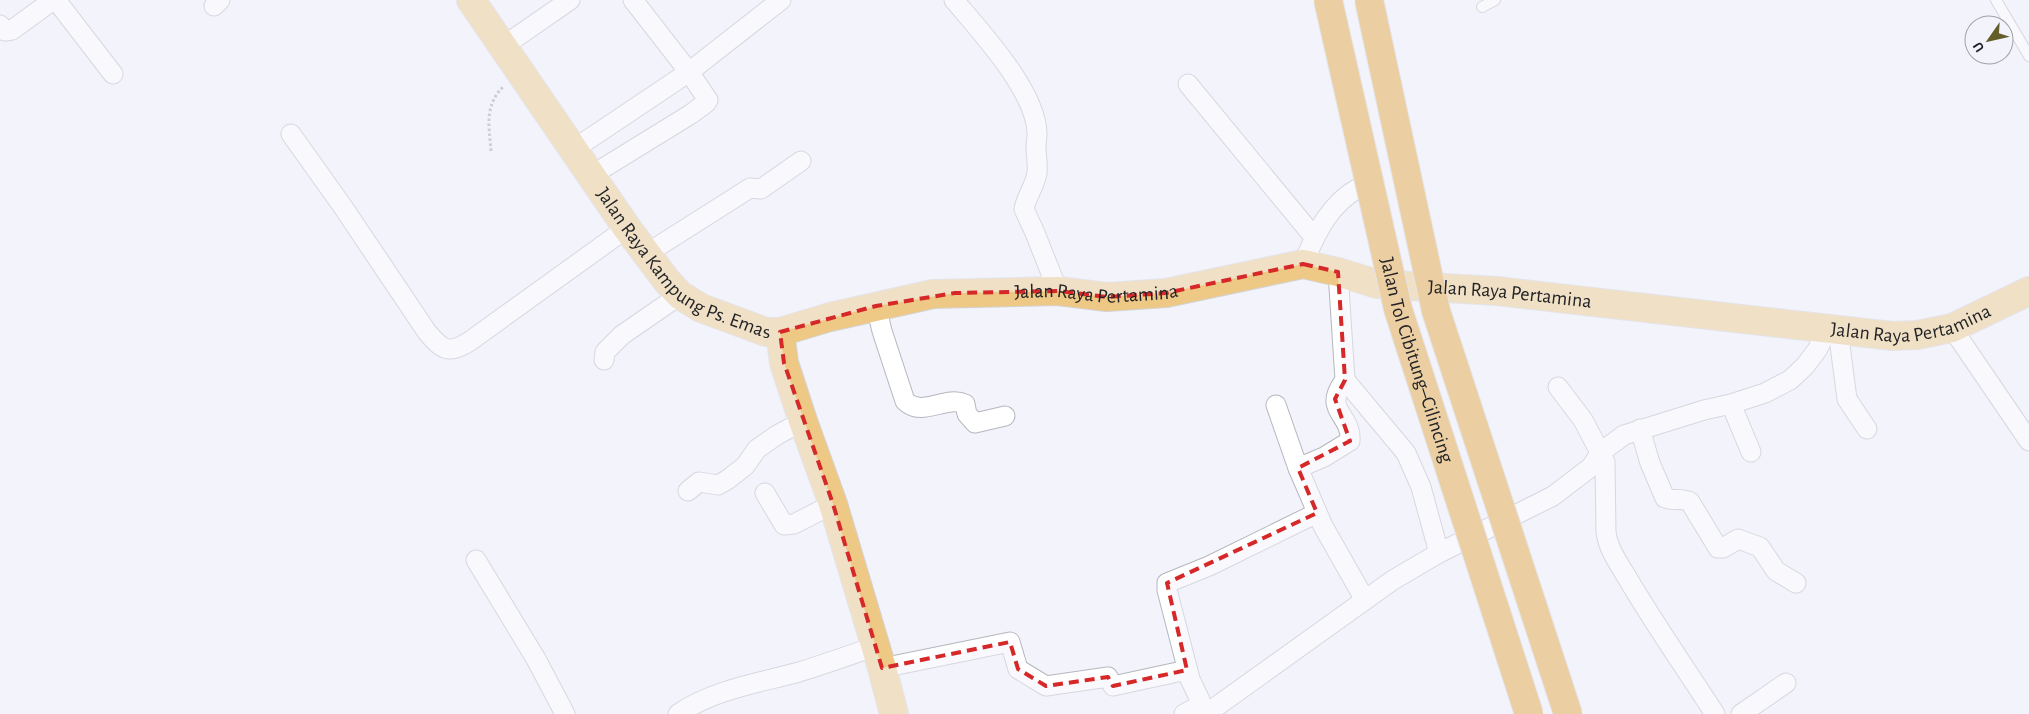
<svg xmlns="http://www.w3.org/2000/svg" width="2029" height="714" font-family="'Alegreya Sans',sans-serif">
	<rect width="100%" height="100%" fill="#f3f3fc"/>
	<g fill="none" stroke-linecap="round" stroke-linejoin="round">
		<!-- lane casing -->
		<g stroke="#b6b6bf" stroke-width="12">
			<g id="lane">
				<polyline points="1996,0 2029,56"/>
				<polyline points="1482,7 1495,0"/>
			</g>
		</g>
		<!-- street casing -->
		<g stroke="#b6b6bf" stroke-width="21">
			<g id="street">
				<polyline points="56,0 113,74"/>
				<path d="M954,0C980,31 1038,93 1037,135C1037,139 1036,142 1036,146C1036,155 1038,164 1037,173C1035,186 1026,197 1024,209L1035,233L1058,291"/>
				<polyline points="214,6 220,0"/>
				<polyline points="0,25 5,31 12,30 53,0"/>
				<polyline points="502,47 570,0"/>
				<polyline points="1188,84 1314,237"/>
				<path d="M291,134L343,207L427,332C442,350 449,355 470,341L627,228"/>
				<polyline points="574,149 689,72 781,0"/>
				<polyline points="592,175 691,114 706,103 708,100 689,72 633,0"/>
				<polyline points="646,254 750,188 761,189 801,161"/>
				<path d="M1303,264C1316,233 1329,204 1360,187"/>
				<path d="M876,306L882,331L905,401C923,418 945,395 965,404L967,414L975,423L1005,416"/>
				<polyline points="1952,328 2029,441"/>
				<polyline points="1838,330 1847,399 1867,429"/>
				<polyline points="604,360 605,352 622,335 680,295"/>
				<polyline points="1345,380 1406,453 1421,487 1439,553"/>
				<path d="M1558,387L1583,420L1605,462L1606,532C1608,549 1619,564 1628,579C1655,625 1686,669 1715,714"/>
				<polyline points="1731,404 1751,452"/>
				<polyline points="1276,405 1298,468 1323,526 1365,600"/>
				<path d="M1640,429L1650,463L1665,498C1673,501 1684,498 1690,502L1718,548H1723L1738,539L1760,547L1776,571L1796,583"/>
				<path d="M1298,468L1324,457L1350,441C1352,413 1321,411 1345,380L1338,272"/>
				<polyline points="688,491 699,482 718,485 727,480 745,466 757,449 777,435 803,421"/>
				<polyline points="765,493 784,525 794,524 833,504"/>
				<polyline points="476,560 536,659 565,714"/>
				<polyline points="882,668 1010,642 1018,669 1046,686 1108,677 1113,686 1187,670"/>
				<polyline points="1206,713 1190,679 1167,590 1167,583 1209,566 1317,513"/>
				<path d="M678,714C713,690 758,683 799,672C825,664 850,655 876,646"/>
				<polyline points="1184,714 1201,705"/>
				<polyline points="1206,714 1393,580 1439,553 1553,496 1591,467 1601,452 1624,435 1704,410 1731,404 1765,393 1790,380 1805,366 1817,350 1828,329"/>
				<polyline points="1741,714 1786,683"/>
			</g>
		</g>
		<!-- primary casing -->
		<g stroke="#d3d3d4" stroke-width="30">
			<g id="primary">
				<path id="s1" d="M471,0L627,228L667,281L680,295L701,308L766,332H780L830,317L933,294L1058,291L1107,297L1166,293L1303,264L1338,272L1377,284L1497,291L1892,336L1917,335L1952,328L2029,291"/>
				<polyline points="780,332 784,363 803,421 833,504 882,668 894,714"/>
			</g>
		</g>
		<!-- path -->
		<path stroke="#9f9fa5" stroke-width="3" stroke-dasharray="2.5 2.5" stroke-linecap="butt" d="M491,151C489,126 484,105 504,86"/>
		<!-- lane -->
		<use href="#lane" stroke="#fff" stroke-width="10"/>
		<!-- street -->
		<use href="#street" stroke="#fff" stroke-width="19"/>
		<!-- primary -->
		<use href="#primary" stroke="#eec986" stroke-width="28"/>
		<!-- highway-bridge casing -->
		<g stroke="#d3d3d4" stroke-width="30" stroke-linecap="butt">
			<g id="highway-bridge">
				<path id="s2" d="M1328,0L1398,309L1529,714"/>
				<polyline points="1369,0 1436,311 1568,714"/>
			</g>
		</g>
		<!-- highway-bridge -->
		<use href="#highway-bridge" stroke="#e3a536" stroke-width="28"/>
	</g>
	<!-- marked area -->
	<path d="M0 0H2029V714H0ZM1303,264L1338,272L1345,380L1335,399L1350,441L1298,468L1317,513L1167,583L1187,670L1113,686L1108,677L1046,686L1018,669L1010,642L882,668L833,504L784,363L780,332L876,306L955,293L1058,291L1107,297L1166,293Z" fill="#f3f3fc" fill-opacity=".55" fill-rule="evenodd"/>
	<path fill="none" stroke="#d62828" stroke-width="4" stroke-dasharray="10 6" stroke-linejoin="round" d="M1303,264L1338,272L1345,380L1335,399L1350,441L1298,468L1317,513L1167,583L1187,670L1113,686L1108,677L1046,686L1018,669L1010,642L882,668L833,504L784,363L780,332L876,306L955,293L1058,291L1107,297L1166,293Z"/>
	<g text-anchor="middle" dominant-baseline="central" stroke-width="4.5" stroke-linejoin="round" paint-order="stroke">
		<!-- street labels -->
		<g font-size="20" fill="#232326" stroke="#f3f3fc">
			<text stroke="none"><textPath href="#s1" startOffset="345">Jalan Raya Kampung Ps. Emas</textPath></text>
			<text stroke="none"><textPath href="#s1" startOffset="791">Jalan Raya Pertamina</textPath></text>
			<text stroke="none"><textPath href="#s1" startOffset="1211">Jalan Raya Pertamina</textPath></text>
			<text stroke="none"><textPath href="#s1" startOffset="1616">Jalan Raya Pertamina</textPath></text>
			<text stroke="none"><textPath href="#s2" startOffset="371">Jalan Tol Cibitung–Cilincing</textPath></text>
		</g>
	</g>
	<!-- north arrow -->
	<g transform="translate(1989 40) rotate(236)"><circle r="24" fill="#f3f3fc" stroke="#a0a0a6"/>
	<path d="M0-4L9 19L0 12L-9 19Z" fill="#625d29"/>
	<text y="-8" font-size="14" font-weight="bold" text-anchor="middle" fill="#232326">U</text>
	</g>
</svg>
